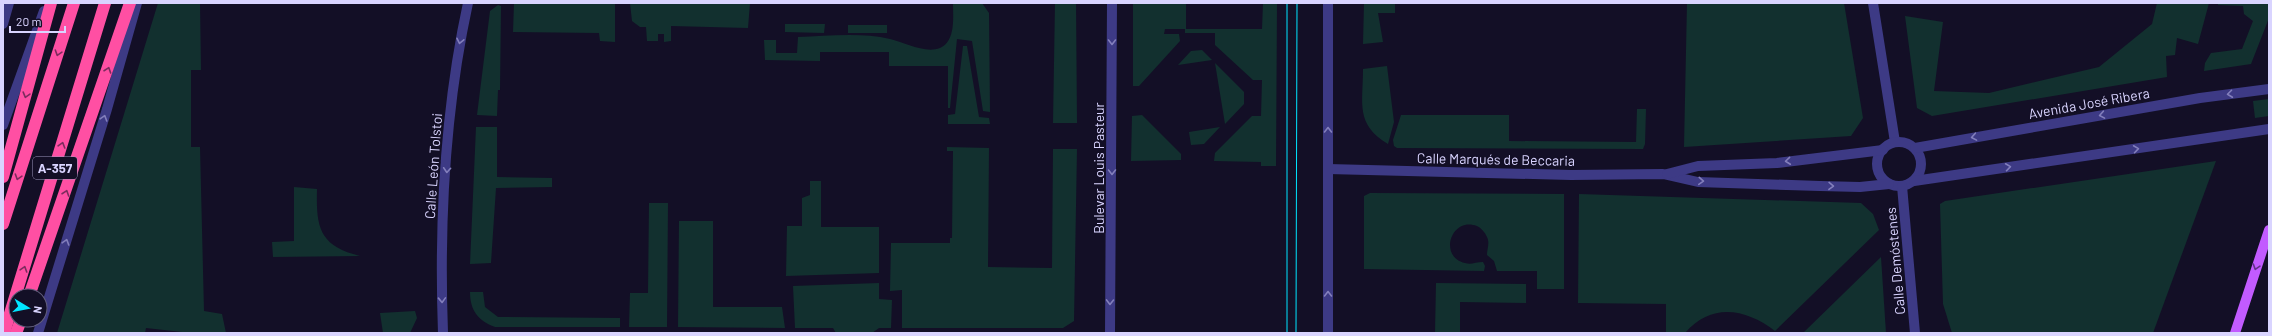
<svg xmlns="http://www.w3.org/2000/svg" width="2272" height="336" font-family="Barlow,sans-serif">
	<rect width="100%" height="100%" fill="#130f26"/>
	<!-- green -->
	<g fill="#12302f">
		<polygon points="158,3 200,3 201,70 191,70 191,147 200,147 204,311 222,314 226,333 191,333 146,328 145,333 57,333"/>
		<polygon points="514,3 615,3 615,42 600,41 599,33 513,32"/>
		<polygon points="630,3 750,3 748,28 671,26 671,41 664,42 664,34 658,34 658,41 647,41 646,27 640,27 632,21"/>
		<path d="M953,3H982L989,13L990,112L983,111L972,41L957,39L950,108H948V66H889V52H820V61L765,60L764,40H776V53H797L798,37C827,36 861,32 890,39C904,42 925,54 940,48C956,41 953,17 953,3Z"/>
		<polygon points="1055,3 1076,3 1077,123 1053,123"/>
		<polygon points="1133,3 1186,3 1186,29 1262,29 1263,3 1277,3 1276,166 1261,166 1261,162 1214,161 1215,153 1252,116 1261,116 1262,80 1253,80 1215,45 1215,33 1185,33 1185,29 1165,29 1164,34 1179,34 1180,41 1139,86 1133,86"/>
		<polygon points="1364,3 1395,3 1395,13 1378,13 1383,42 1363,44"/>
		<polygon points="1687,3 1844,3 1863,118 1851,136 1684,147"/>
		<polygon points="2157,3 2209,3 2198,44 2177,38 2175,55 2166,56 2167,77 1932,116 1917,108 1905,16 1943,22 1934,91 1989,93 2099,67 2152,24"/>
		<polygon points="2218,3 2269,3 2269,18 2251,64 2204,71 2205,63 2211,53 2242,49 2253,21 2244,14 2243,6 2218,5"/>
		<polygon points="498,5 501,6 500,90 498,90 497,116 477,115 490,11"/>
		<polygon points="785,24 825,24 824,33 785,32"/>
		<rect x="848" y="25" width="39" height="8"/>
		<polygon points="963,46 967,46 979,117 989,118 990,124 948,124 948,115 955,114"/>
		<polygon points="1202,50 1212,60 1178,65 1191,51"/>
		<polygon points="1215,63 1244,92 1244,104 1225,124"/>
		<path d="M1387,66L1394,122L1388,144C1355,124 1363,104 1363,69Z"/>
		<polygon points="2269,99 2269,116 2255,118 2253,101"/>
		<polygon points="1637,109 1646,109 1645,144 1643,149 1397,148 1394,146 1393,140 1401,115 1509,115 1509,141 1636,142"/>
		<polygon points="1142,115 1181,154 1181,160 1131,161 1132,116"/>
		<polygon points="476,127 497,127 497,177 552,178 552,187 496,188 491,263 470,264"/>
		<polygon points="1220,127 1204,144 1191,145 1189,132"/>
		<polygon points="947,147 989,148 988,267 1052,268 1053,149 1077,149 1074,321 1063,328 902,328 902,290 890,291 891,243 950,243 950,238 952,238 953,151 947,151"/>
		<polygon points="2216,161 2153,333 1952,333 1943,304 1940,204 1945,201"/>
		<polygon points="810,181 821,181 821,227 879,227 879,273 786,276 787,226 802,226 802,198 810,195"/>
		<path d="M294,187L317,189C316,227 319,246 360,256L273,257L272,242L294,241Z"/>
		<path d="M1370,193L1564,194V289H1537V271H1497L1494,261L1487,255C1487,249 1490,243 1487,237C1485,232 1481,228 1477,226C1451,216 1438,257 1465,263C1471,265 1476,262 1483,262L1485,266L1484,271L1364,269V196Z"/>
		<path d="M1579,194L1861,203L1873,214L1879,230L1775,331C1746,309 1712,302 1685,333H1666V304L1578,303Z"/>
		<polygon points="649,203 668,203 667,327 629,327 630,293 648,293"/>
		<polygon points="679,221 713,221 713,307 782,307 785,328 678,327"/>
		<polygon points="1881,257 1886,333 1803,333"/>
		<polygon points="879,283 879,299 892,300 891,328 879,328 872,333 836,333 833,328 795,328 793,286"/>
		<polygon points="1436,283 1526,284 1526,303 1460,302 1460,333 1435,333"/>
		<path d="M470,292H483L485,307L498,317L620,318V327H495C478,321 470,310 470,292Z"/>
		<polygon points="415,311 417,318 410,333 383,333 380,313"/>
	</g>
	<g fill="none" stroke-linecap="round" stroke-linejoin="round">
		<!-- minor -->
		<g stroke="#3d3a85" stroke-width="10">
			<polyline points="1873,3 1895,142"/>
			<polyline points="3,24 9,3"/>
			<polyline points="3,125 44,11"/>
			<circle cx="1899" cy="164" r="22"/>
			<polyline points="1915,148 2200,98 2269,89"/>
			<polyline points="1328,169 1571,175 1663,174 1698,182 1820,186 1860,187 1889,184"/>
			<polyline points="1667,174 1698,166 1777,163 1883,150"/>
			<polyline points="1914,181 2269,129"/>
			<polyline points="1902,186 1915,333"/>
			<polyline points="38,333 107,109 137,3"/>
			<path d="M443,333C439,224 445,109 468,3"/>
			<polyline points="1110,333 1112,3"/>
			<polyline points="1328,333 1328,3"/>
		</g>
		<!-- major -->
		<polyline stroke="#c25bff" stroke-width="10" points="2235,333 2269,230"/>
		<!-- highway -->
		<g stroke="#ff4fa3" stroke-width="12">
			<polyline points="3,177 51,3"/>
			<polyline points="3,224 74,3"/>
			<polyline points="29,296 130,3"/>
			<polyline points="4,333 105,3"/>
			<polyline points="16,333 21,320"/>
		</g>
		<!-- tram -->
		<g stroke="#00e5ff" stroke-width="1">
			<polyline points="1287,333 1287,3"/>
			<polyline points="1296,333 1297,3"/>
		</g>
	</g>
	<!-- one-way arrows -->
	<defs><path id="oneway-chevron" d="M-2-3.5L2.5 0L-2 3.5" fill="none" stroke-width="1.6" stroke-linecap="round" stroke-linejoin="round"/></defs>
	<g stroke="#837fbc">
		<use href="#oneway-chevron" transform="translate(460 41) rotate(102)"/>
		<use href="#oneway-chevron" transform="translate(1112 42) rotate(90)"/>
		<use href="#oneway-chevron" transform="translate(2230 94) rotate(173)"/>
		<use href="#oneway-chevron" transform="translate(2102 115) rotate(170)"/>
		<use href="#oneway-chevron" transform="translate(104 118) rotate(-73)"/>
		<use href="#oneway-chevron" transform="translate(1328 130) rotate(-90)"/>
		<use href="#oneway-chevron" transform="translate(1974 137) rotate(170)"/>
		<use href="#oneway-chevron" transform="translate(2136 149) rotate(-8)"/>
		<use href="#oneway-chevron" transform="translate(1788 161) rotate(174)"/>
		<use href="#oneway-chevron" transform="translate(2008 167) rotate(-8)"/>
		<use href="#oneway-chevron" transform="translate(447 170) rotate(94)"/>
		<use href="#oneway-chevron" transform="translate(1112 172) rotate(90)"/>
		<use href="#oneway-chevron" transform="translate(1701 181) rotate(4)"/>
		<use href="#oneway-chevron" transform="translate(1831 186) rotate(1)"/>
		<use href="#oneway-chevron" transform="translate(66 242) rotate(-73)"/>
		<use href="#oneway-chevron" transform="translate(1328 294) rotate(-90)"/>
		<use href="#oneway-chevron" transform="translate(442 300) rotate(88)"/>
		<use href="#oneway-chevron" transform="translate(1110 302) rotate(91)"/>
	</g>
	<g stroke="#7d2c5e">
		<use href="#oneway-chevron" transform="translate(58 53) rotate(108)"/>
		<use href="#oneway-chevron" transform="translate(108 70) rotate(-71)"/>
		<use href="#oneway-chevron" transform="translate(26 95) rotate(106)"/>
		<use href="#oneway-chevron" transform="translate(62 145) rotate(-73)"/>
		<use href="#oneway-chevron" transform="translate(18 177) rotate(108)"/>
		<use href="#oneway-chevron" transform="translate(66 193) rotate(-71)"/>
		<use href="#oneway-chevron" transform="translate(24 269) rotate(-72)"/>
	</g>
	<use stroke="#623188" href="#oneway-chevron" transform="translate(2256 267) rotate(108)"/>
	<g text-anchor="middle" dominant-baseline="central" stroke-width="3" stroke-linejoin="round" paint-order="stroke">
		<!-- shield labels -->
		<rect fill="#130f26" stroke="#9e99be" stroke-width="1" x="33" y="157" width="44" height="22" rx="3"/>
		<g font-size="13" font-weight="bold" fill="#d9d4ff">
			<text x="55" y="168">A-357</text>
		</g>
		<!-- street labels -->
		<g font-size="14" fill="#d9d4ff" stroke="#130f26">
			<text transform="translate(2089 103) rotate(-10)">Avenida José Ribera</text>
			<text transform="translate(1496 159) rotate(1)">Calle Marqués de Beccaria</text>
			<text transform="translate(433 166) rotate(-86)">Calle León Tolstoi</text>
			<text transform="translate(1098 168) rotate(-90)">Bulevar Louis Pasteur</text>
			<text transform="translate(1895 261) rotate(-95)">Calle Demóstenes</text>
		</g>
	</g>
	<!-- border -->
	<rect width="2272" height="336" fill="none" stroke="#d9d4ff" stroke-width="8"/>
	<!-- north arrow -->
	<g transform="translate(28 308) rotate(100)"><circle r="19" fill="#130f26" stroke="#625e7d"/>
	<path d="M0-3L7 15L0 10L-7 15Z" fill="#00e5ff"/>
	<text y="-6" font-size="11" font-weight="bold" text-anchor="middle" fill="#d9d4ff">N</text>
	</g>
	<!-- scale -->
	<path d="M10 26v6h55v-6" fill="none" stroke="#d9d4ff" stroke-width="2"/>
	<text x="16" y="26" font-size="12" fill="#d9d4ff" stroke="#130f26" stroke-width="3" paint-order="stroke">20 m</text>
</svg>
